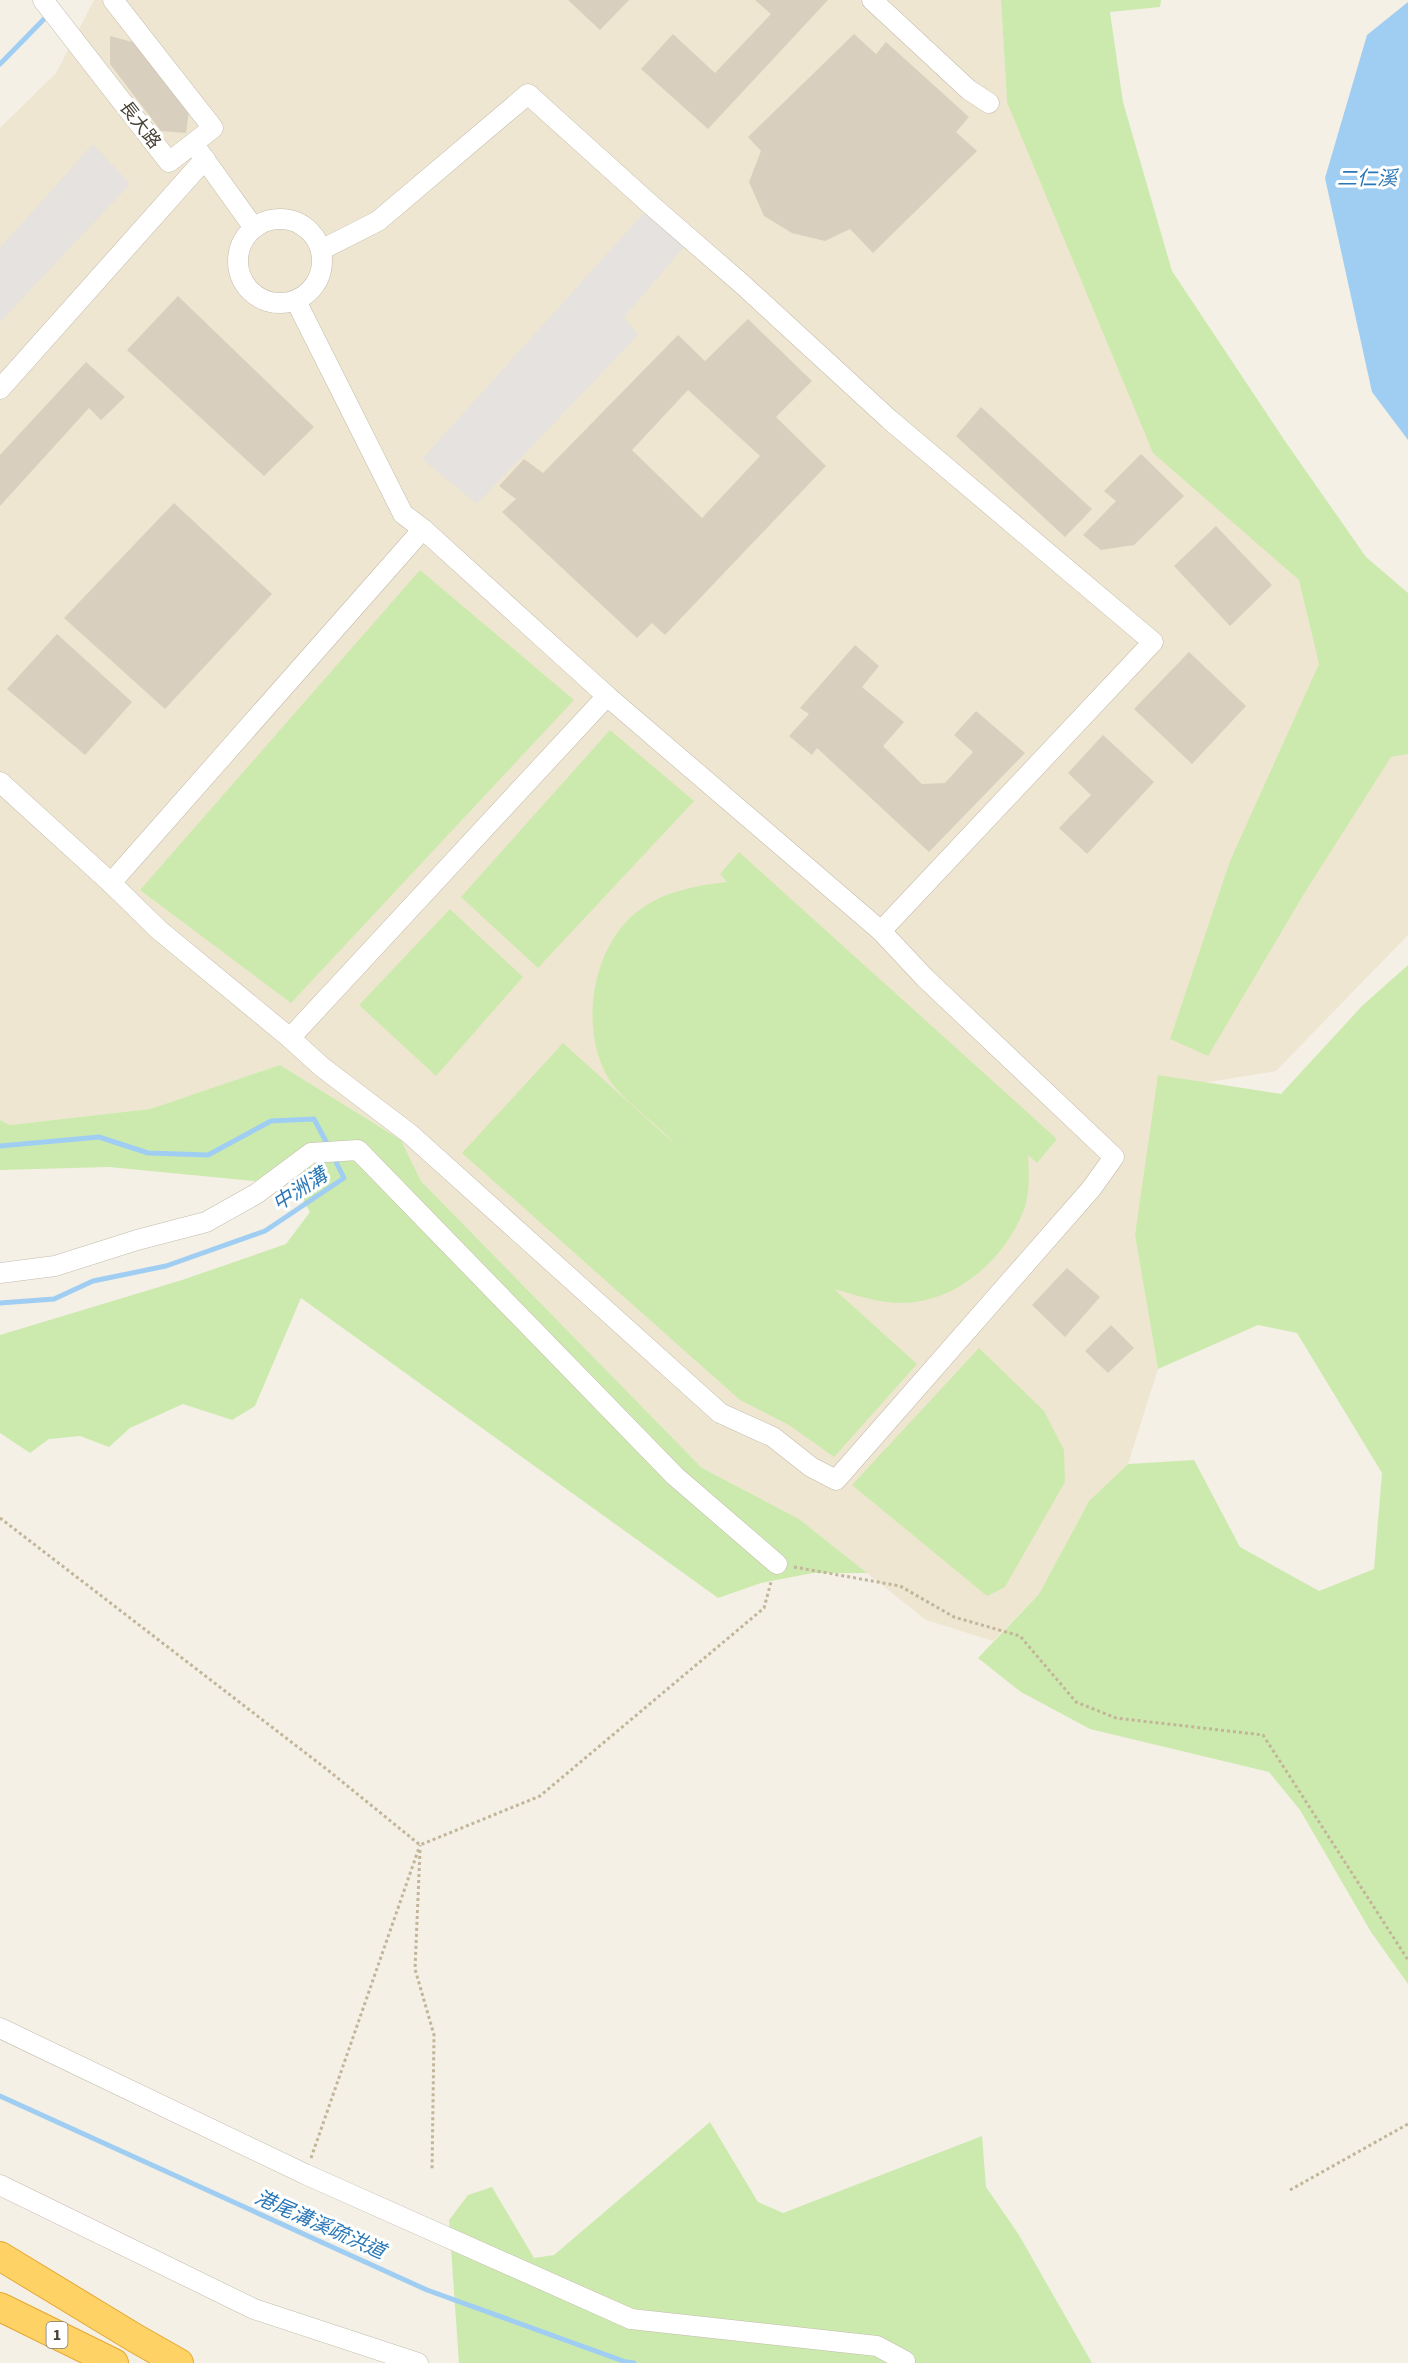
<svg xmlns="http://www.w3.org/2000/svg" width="1408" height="2363" font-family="'Source Sans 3','Noto Sans TC',sans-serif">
	<rect width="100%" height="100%" fill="#f4f0e6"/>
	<!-- education -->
	<polygon fill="#eee6d0" points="94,0 1001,0 1007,102 1299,580 1408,680 1408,935 1276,1071 1165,1089 1135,1235 1158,1369 1128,1464 1089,1501 1039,1594 993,1641 926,1620 799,1519 702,1468 421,1181 401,1140 280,1065 150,1109 10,1125 0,1120 0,128 56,73"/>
	<!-- green -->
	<g fill="#cdeaae">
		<polygon points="1001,0 1161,0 1160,7 1110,12 1123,102 1172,271 1287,444 1366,557 1408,593 1408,754 1391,757 1305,892 1208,1056 1170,1039 1230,861 1319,664 1299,580 1153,453 1007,102"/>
		<polygon points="420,570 574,700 291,1003 140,890"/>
		<polygon points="610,730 694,801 538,968 461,897"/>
		<path d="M739,852L1057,1139L1037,1163L1028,1155C1029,1173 1030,1193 1024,1210C1004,1260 957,1302 902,1303C879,1303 855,1295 834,1289L917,1364L834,1457L789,1425L740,1400L462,1153L563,1043L675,1144C658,1124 619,1098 607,1076C578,1022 593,937 648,904C672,890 699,885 727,882L720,874Z"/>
		<polygon points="450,909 523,977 436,1076 359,1005"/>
		<polygon points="1408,965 1408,1984 1371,1932 1300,1810 1269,1772 1090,1729 1021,1692 978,1658 1039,1594 1089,1501 1128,1464 1194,1460 1240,1547 1319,1591 1374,1569 1382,1473 1297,1333 1258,1325 1158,1369 1135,1235 1158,1075 1281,1094 1362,1006"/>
		<polygon points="280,1065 401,1140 421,1181 702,1468 799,1519 867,1573 813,1573 761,1583 718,1598 301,1298 255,1406 232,1420 183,1404 130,1428 109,1447 80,1436 49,1439 30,1453 0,1433 0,1335 182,1280 286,1244 310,1212 294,1185 109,1167 0,1170 0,1120 10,1125 150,1109"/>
		<polygon points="979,1348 1044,1411 1064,1450 1065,1482 1005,1587 987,1596 852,1485"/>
		<polygon points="710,2122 758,2202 783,2213 982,2136 986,2187 1019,2235 1092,2363 459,2363 449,2220 468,2195 492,2187 534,2258 554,2255"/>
	</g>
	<!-- parking -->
	<g fill="#e5e2df">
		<polygon points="93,144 130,184 0,322 0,248"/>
		<polygon points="651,205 691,239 624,317 638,335 477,504 422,459"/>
	</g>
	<!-- water -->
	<polygon fill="#a0cef3" points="1408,2 1408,440 1372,392 1325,178 1367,35"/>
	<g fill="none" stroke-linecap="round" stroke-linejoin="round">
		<!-- stream -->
		<g stroke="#a0cef3" stroke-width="5">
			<polyline points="0,64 49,14"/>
			<polyline points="0,1146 99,1137 148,1153 208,1155 271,1121 314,1119 329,1147"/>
			<polyline points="0,1303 54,1299 93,1281 166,1266 265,1231 344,1178 333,1156"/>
			<polyline points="0,2096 427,2290 626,2362 634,2363"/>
		</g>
	</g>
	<!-- building -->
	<g fill="#d9cfbe" fill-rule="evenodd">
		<polygon points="568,0 629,0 600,30"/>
		<polygon points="755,0 828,0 708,129 641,69 673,34 715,73 771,14"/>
		<polygon points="854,34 876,54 886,42 969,117 956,132 977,151 873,253 850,229 825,241 792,233 764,216 749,182 761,151 748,137"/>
		<polygon points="110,36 136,43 189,111 186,133 161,131 110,64"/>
		<polygon points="178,296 314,427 264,476 127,350"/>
		<path d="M748,319L812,381L776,417L826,466L665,635L652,623L637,638L502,512L516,499L499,486L524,459L543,473L678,335L705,361ZM688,390L760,456L702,518L632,450Z"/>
		<polygon points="86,362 125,397 101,420 89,408 0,506 0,455"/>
		<polygon points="981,407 1092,509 1065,537 956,436"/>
		<polygon points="1141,454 1184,496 1134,545 1101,550 1083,535 1116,501 1104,491"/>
		<polygon points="174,503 272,594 165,709 64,618"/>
		<polygon points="1216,526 1272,585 1230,626 1174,566"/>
		<polygon points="57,634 132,702 85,755 7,689"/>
		<polygon points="855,645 879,666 862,687 904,722 883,746 922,784 945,783 973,752 954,735 976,711 1025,753 929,852 817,748 812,755 789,736 809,714 800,708"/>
		<polygon points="1189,652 1246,706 1192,764 1134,709"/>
		<polygon points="1103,735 1154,782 1087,854 1059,828 1091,795 1068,773"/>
		<polygon points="1067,1268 1100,1297 1065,1337 1032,1305"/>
		<polygon points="1111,1325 1134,1348 1108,1373 1085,1351"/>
	</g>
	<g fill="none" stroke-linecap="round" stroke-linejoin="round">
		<!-- minor casing -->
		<g stroke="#c3bbac" stroke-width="21">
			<g id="minor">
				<polyline points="43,0 169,162 213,128 113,0"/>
				<polyline points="872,0 969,90 989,103"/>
				<polyline points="198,150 254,228"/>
				<circle cx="280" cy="261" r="42"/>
				<polyline points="321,250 378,221 528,94 651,205 742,284 890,420 1153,642 881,931"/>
				<polyline points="0,389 205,159"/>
				<polyline points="0,782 111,883 159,930 290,1038 322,1067 410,1134 720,1413 773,1437 811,1467 836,1480 1091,1189 1114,1157 925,978 881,931 607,696 423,529 403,514 296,301"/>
				<polyline points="111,883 423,529"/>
				<polyline points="290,1038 607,696"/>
				<polyline points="0,1273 55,1266 137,1240 206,1222 256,1194 311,1153 358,1150 675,1476 777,1564"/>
				<polyline points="0,2028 305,2174 631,2319 877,2346 905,2361"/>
				<polyline points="0,2185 254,2309 418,2363"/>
			</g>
		</g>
		<!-- highway casing -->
		<g stroke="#e3a831" stroke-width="30">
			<g id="highway">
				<polyline points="0,2256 135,2338 179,2363"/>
				<polyline points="0,2307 114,2363"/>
			</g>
		</g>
		<!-- path -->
		<g stroke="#c2b599" stroke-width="3" stroke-dasharray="3 3" stroke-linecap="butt">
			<polyline points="0,1518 329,1771 420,1845 540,1796 764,1608 771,1582"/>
			<polyline points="794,1567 900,1586 954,1617 1020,1636 1076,1702 1116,1718 1263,1735 1408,1960"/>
			<polyline points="420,1850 415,1969 434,2035 432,2171"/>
			<polyline points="311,2158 420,1845"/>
			<polyline points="1290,2190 1408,2124"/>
		</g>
		<!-- minor -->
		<use href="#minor" stroke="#fff" stroke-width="20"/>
		<!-- highway -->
		<use href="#highway" stroke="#ffd266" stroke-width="28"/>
	</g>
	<g text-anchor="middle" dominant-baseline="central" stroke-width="6" stroke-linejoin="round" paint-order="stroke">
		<!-- shield labels -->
		<rect fill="#fff" stroke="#7e7a72" stroke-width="1.5" x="46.5" y="2322" width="21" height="26" rx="4.5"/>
		<g font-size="16" font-weight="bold" fill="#474135">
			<text x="57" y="2335">1</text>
		</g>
		<!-- street labels -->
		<g font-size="18" fill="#474135" stroke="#fff">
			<text transform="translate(140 125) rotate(52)">長大路</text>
		</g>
		<!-- water labels -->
		<g font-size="20" font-style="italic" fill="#2a77b7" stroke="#fff">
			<text x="1367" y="179">二仁溪</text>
			<text transform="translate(300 1190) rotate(-33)">中洲溝</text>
			<text transform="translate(320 2225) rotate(24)">港尾溝溪疏洪道</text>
		</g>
	</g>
</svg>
